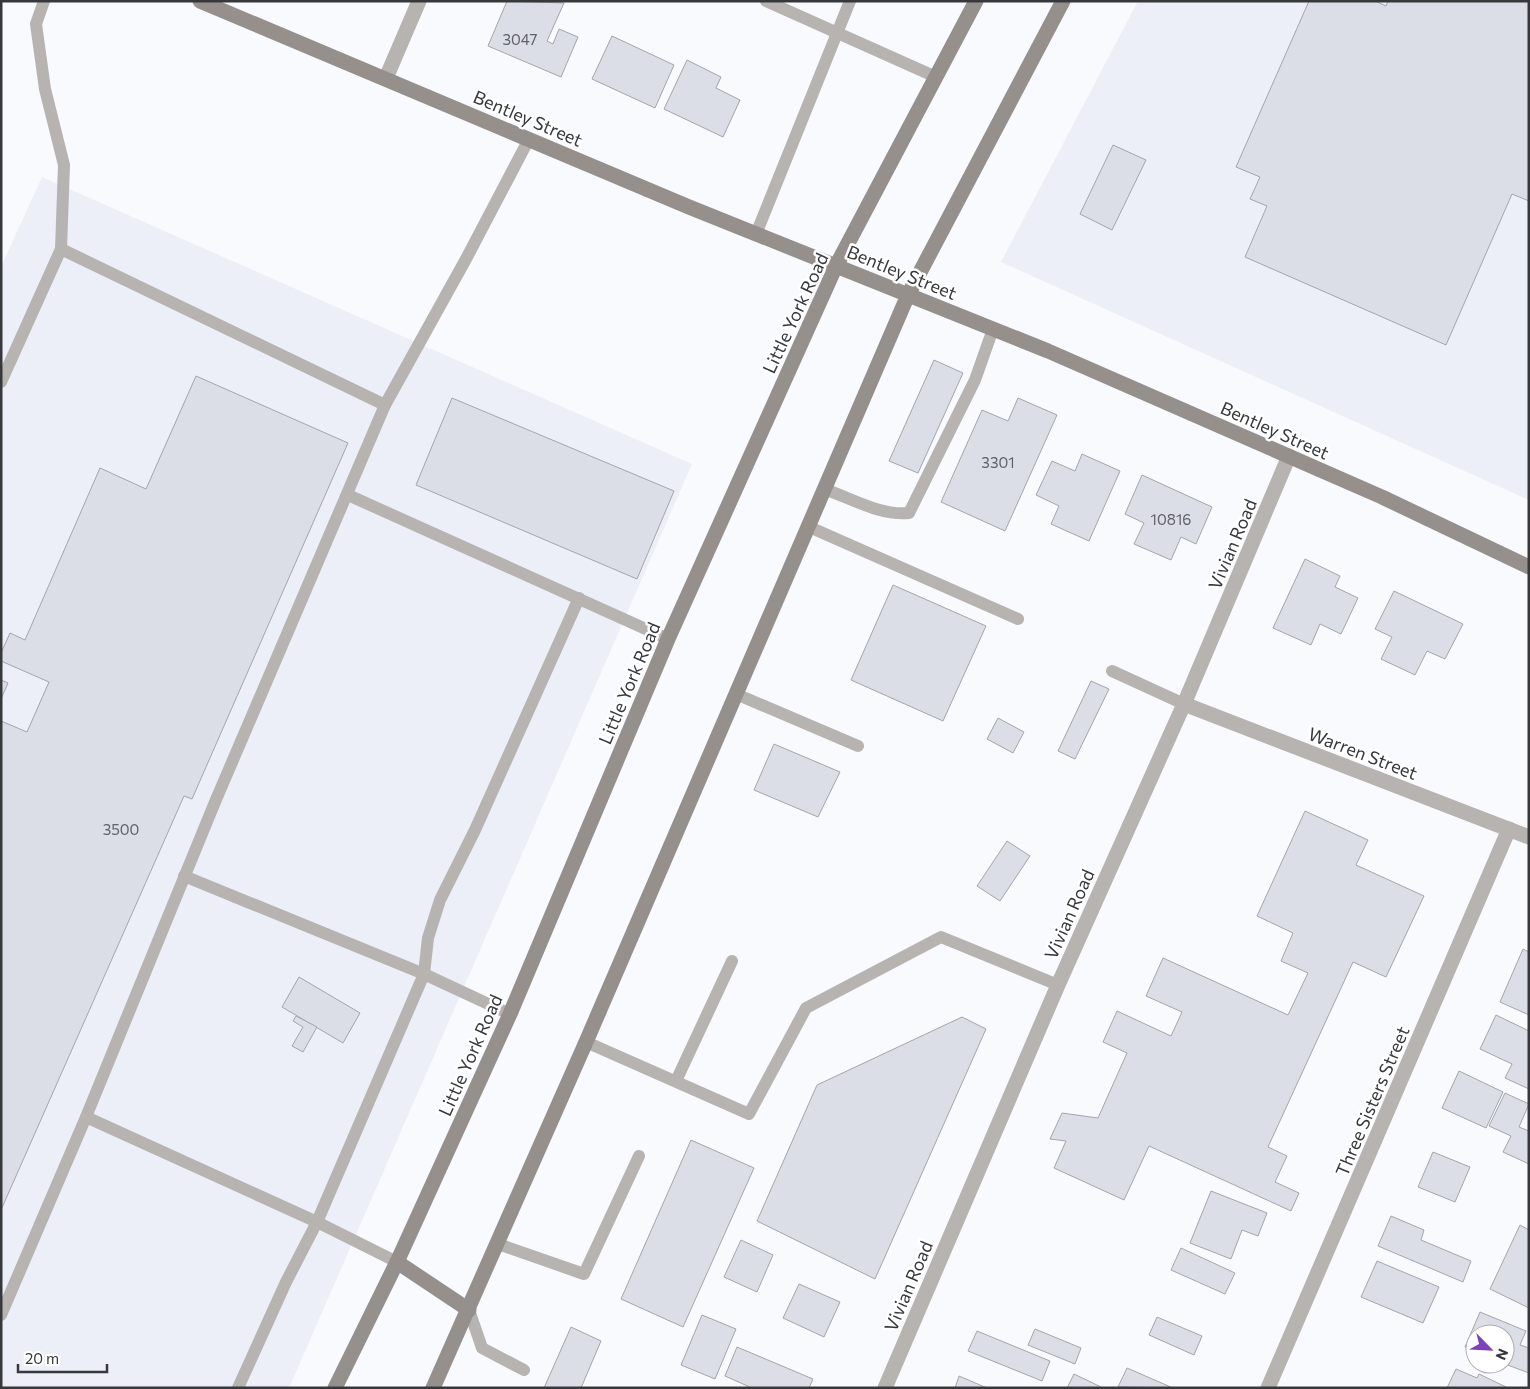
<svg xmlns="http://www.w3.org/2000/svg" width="1530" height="1389" font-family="Commissioner,sans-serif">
	<rect width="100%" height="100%" fill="#f9fafe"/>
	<!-- built -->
	<g fill="#eceef8">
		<polygon points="1138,1 1529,1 1529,500 1001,262"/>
		<polygon points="42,177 692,464 289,1388 1,1388 1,267"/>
	</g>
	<!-- building -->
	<g fill="#dbdee7" stroke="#a3a5ae">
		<polygon points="507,1 564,3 547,41 553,44 559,29 578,37 561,77 488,46"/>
		<polygon points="1309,1 1375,1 1386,6 1388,1 1529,1 1529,201 1512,194 1446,345 1245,257 1267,206 1250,199 1260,177 1236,167"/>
		<polygon points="612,36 674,65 655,108 592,79"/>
		<polygon points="687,60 721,77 716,88 740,100 723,137 664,109"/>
		<polygon points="1113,145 1146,160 1112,230 1080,214"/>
		<polygon points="934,360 963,373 918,473 889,461"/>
		<polygon points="196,376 348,443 192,799 184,796 1,1210 1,721 27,732 49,682 1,661 1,653 10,633 25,640 100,468 146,489"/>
		<polygon points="452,398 674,491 637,579 416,485"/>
		<polygon points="1018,398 1057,415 1005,531 941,502 982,410 1008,421"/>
		<polygon points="1082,454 1120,471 1089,541 1051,524 1059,506 1036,495 1052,461 1075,471"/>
		<polygon points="1142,475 1212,507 1196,544 1181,537 1171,560 1134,544 1144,523 1125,514"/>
		<polygon points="1305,559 1340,576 1335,587 1358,598 1341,634 1320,624 1311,645 1273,628"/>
		<polygon points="893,585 986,626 943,721 851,680"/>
		<polygon points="1394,591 1463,624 1445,659 1427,651 1415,675 1381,659 1392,637 1375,629"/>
		<polygon points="1,680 8,683 1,699"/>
		<polygon points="1091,681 1109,689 1075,759 1058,751"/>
		<polygon points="998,718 1024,732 1013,753 987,739"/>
		<polygon points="774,744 840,772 818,817 754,790"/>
		<polygon points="1305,811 1368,840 1356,865 1424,896 1386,977 1353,962 1268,1147 1287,1156 1275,1182 1299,1193 1291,1211 1149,1146 1124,1200 1054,1168 1066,1141 1050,1139 1062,1113 1098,1118 1127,1053 1103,1042 1117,1011 1171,1036 1182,1012 1146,996 1163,958 1288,1015 1308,973 1281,961 1293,933 1257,916"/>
		<polygon points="1007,841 1030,856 1000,901 977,886"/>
		<polygon points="1523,949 1529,952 1529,1015 1500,1002"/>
		<polygon points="299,977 360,1013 343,1043 282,1007"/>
		<polygon points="1496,1015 1529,1031 1529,1089 1505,1078 1512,1064 1480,1049"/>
		<polygon points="296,1016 317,1027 303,1052 292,1046 303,1027 293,1021"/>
		<polygon points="962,1017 986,1029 875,1279 757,1221 817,1085"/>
		<polygon points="1459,1071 1503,1092 1486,1128 1442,1108"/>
		<polygon points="1505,1093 1529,1104 1519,1127 1529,1131 1529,1164 1503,1152 1511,1136 1489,1126"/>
		<polygon points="691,1140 754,1168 683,1327 621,1299"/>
		<polygon points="1433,1152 1470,1167 1455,1202 1418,1187"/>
		<polygon points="1211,1191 1267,1213 1258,1236 1242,1230 1231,1259 1190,1243"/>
		<polygon points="1391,1216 1424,1230 1421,1240 1471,1261 1463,1282 1378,1246"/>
		<polygon points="1520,1225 1529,1230 1529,1308 1490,1289"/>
		<polygon points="741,1240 773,1255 757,1292 724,1277"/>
		<polygon points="1181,1248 1235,1273 1225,1294 1171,1270"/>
		<polygon points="1377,1261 1439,1287 1423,1323 1361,1297"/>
		<polygon points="799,1284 840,1302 824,1337 783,1318"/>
		<polygon points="1480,1312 1526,1331 1520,1345 1529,1348 1529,1373 1505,1364 1505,1334 1475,1334 1475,1351 1465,1347"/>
		<polygon points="702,1315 736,1329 715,1379 681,1365"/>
		<polygon points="1157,1317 1202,1336 1194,1355 1149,1335"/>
		<polygon points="571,1327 601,1341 581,1388 544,1388"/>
		<polygon points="1035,1329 1081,1348 1075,1364 1028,1345"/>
		<polygon points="977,1331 1050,1361 1042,1381 968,1351"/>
		<polygon points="737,1347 813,1379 809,1388 752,1388 725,1376"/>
		<polygon points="1127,1368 1173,1388 1118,1387"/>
		<polygon points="1456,1369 1477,1378 1479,1374 1508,1388 1447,1388"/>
		<polygon points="1074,1374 1103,1388 1067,1388"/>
		<polygon points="959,1376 987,1388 955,1388"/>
	</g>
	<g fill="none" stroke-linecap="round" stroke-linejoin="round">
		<!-- lane -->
		<g stroke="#b7b3b0" stroke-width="12">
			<polyline points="44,1 36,24 45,89 64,165 61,249"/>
			<polyline points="766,1 936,77"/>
			<polyline points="756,234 850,1"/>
			<polyline points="1,382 61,249 385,405"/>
			<path d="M824,489C851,498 880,516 909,513L975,380L993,329"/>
			<polyline points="348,495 668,639"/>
			<polyline points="807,526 1018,619"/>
			<polyline points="1112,671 1184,704"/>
			<polyline points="736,694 858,746"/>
			<polyline points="184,876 424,974 510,1014"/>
			<polyline points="586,1042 749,1114 806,1008 941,937 1058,985"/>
			<polyline points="676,1081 732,961"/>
			<polyline points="86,1117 317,1222 397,1262"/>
			<polyline points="498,1244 584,1274 639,1156"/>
			<polyline points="469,1310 482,1348 524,1370"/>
			<polyline points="1,1315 86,1117 215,802 385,405 466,259 529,139"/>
			<polyline points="238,1388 286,1282 317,1222 424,974 428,938 440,900 475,830 579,598"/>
		</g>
		<!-- street -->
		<g stroke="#b7b3b0" stroke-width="15">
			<polyline points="386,78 419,1"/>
			<polyline points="1184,704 1529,837"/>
			<polyline points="885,1388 1058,985 1184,704 1289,456"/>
			<polyline points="1268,1388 1509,829"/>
		</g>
		<!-- secondary -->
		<g stroke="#96908c" stroke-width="15">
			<polyline points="200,1 689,207 1048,351 1382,497 1529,567"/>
			<polyline points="397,1262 469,1310"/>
			<polyline points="335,1388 397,1262 510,1014 668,639 836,266 976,1"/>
			<polyline points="433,1388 586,1042 908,295 1063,1"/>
		</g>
	</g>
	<g text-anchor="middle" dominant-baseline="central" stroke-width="5" stroke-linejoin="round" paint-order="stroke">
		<!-- number labels -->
		<g font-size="15" fill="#606267">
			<text x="520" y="39">3047</text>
			<text x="998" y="462">3301</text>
			<text x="1171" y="519">10816</text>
			<text x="121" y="829">3500</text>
		</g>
		<!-- street labels -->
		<g font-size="18" fill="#37383c" stroke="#fff">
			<text transform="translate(528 118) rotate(23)">Bentley Street</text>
			<text transform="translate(902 272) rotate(22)">Bentley Street</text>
			<text transform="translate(795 313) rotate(-65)">Little York Road</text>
			<text transform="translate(1275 430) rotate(24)">Bentley Street</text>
			<text transform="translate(1232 544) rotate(-67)">Vivian Road</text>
			<text transform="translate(629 683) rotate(-67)">Little York Road</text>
			<text transform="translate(1363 753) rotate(21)">Warren Street</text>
			<text transform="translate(1069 914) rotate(-66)">Vivian Road</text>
			<text transform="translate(470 1055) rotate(-66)">Little York Road</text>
			<text transform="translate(1372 1101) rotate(-67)">Three Sisters Street</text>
			<text transform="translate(908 1286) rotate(-67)">Vivian Road</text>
		</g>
	</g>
	<!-- border -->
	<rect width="1530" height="1389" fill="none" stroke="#37383c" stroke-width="5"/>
	<!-- north arrow -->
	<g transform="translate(1490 1349) rotate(114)"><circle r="24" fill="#ffffff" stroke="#afafb1"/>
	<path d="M0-4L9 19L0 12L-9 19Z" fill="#7d43ba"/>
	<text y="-8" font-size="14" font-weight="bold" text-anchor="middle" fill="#37383c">N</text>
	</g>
	<!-- scale -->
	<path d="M18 1364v8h89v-8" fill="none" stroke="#37383c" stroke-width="2.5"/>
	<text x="25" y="1364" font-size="15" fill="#37383c" stroke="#ffffff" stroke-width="4" paint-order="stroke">20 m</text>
</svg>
